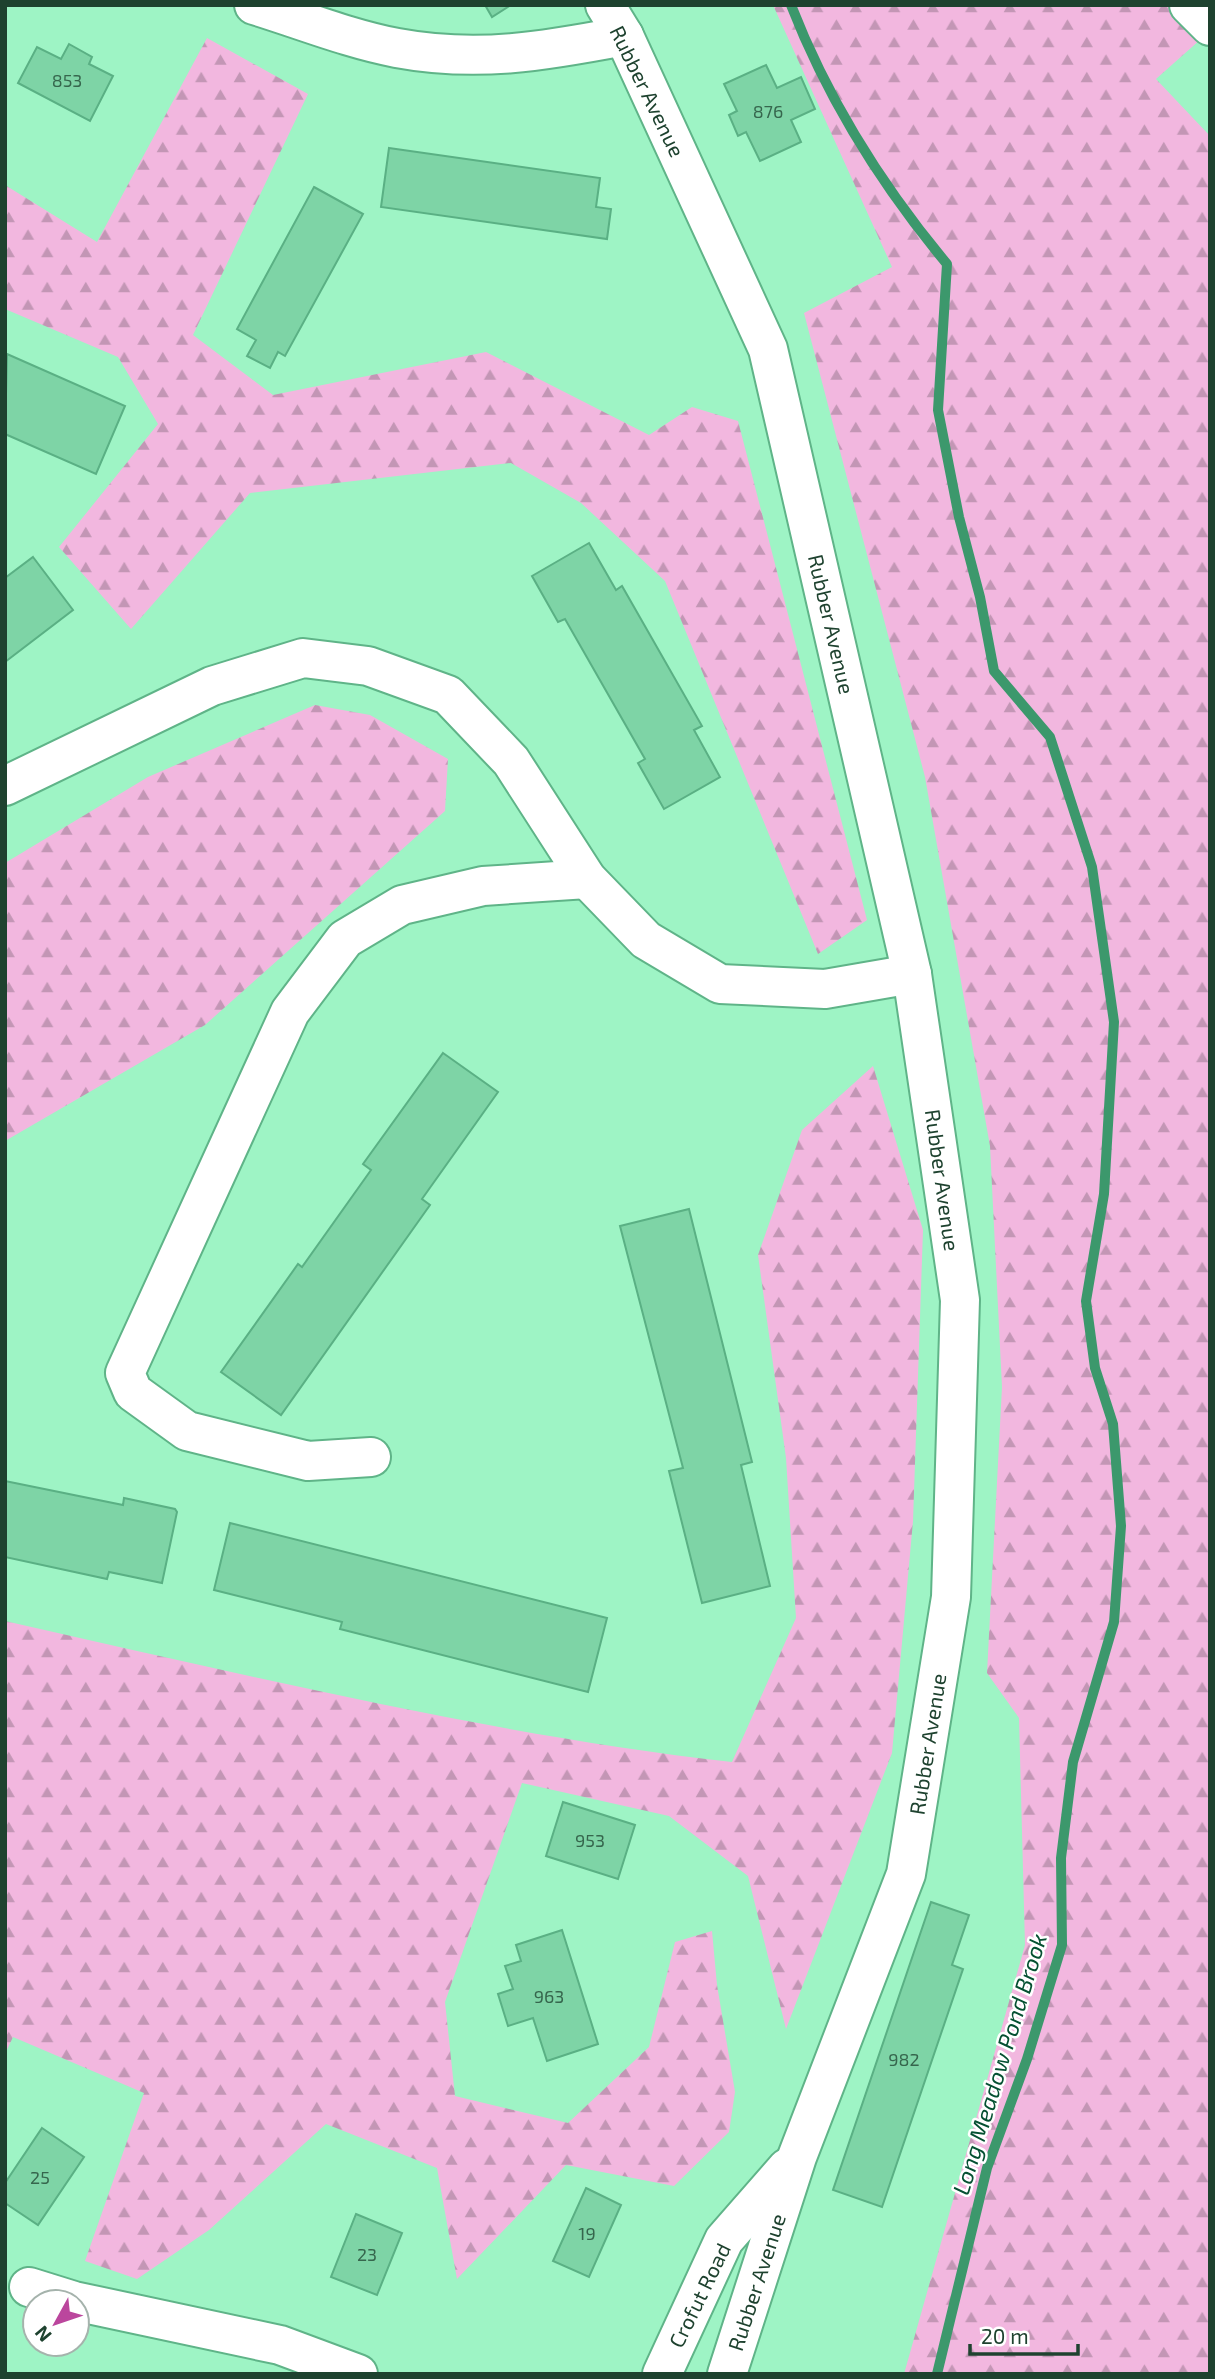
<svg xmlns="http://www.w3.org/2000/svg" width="1215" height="2379" font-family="'Exo 2',sans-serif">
	<defs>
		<pattern id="forest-firs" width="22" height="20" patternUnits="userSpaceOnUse" patternTransform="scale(1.75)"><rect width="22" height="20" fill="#f2b7df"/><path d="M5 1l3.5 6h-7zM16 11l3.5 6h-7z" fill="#c396b5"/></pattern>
	</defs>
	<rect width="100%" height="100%" fill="#9ef4c5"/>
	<!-- forest -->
	<g fill="url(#forest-firs)">
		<polygon points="773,5 1210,5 1210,31 1156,79 1210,136 1210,2374 904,2374 1025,1945 1019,1718 987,1673 1002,1387 990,1146 925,777 804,313 892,267"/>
		<polygon points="207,38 308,94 193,335 273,395 486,352 649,435 692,407 738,421 867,920 818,954 665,581 581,503 511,463 250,493 131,629 59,547 158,424 118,357 5,309 5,185 97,242"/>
		<polygon points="315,705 370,715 448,759 445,811 205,1025 5,1141 5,863 148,777"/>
		<path d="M873,1066L923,1230L913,1521L892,1753L786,2029L748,1876L669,1816L522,1783L445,2002L455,2096L568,2123L649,2047L675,1942L712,1931L717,1985L735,2092L729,2132L674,2186L566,2165L457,2279L437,2168L326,2124L209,2230L137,2279L85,2261L144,2093L13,2037L5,2054V1621C246,1675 486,1734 732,1762L796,1618L786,1458L758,1255L802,1130Z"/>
	</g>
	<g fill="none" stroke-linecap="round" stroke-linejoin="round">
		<!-- stream -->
		<path stroke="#3c986c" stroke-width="10" d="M791,5C828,100 882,186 947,264L938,410L959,517L980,597L994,671L1050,737L1092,867L1114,1022L1104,1194L1086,1301L1095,1368L1113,1424L1121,1526L1114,1622L1073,1762L1061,1858L1062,1945L1027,2059L987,2168L937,2374"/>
	</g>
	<!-- building -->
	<g fill="#7ed4a6" stroke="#5ab084" stroke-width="2">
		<polygon points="485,5 511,5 492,17"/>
		<polygon points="69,44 92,57 89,64 113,76 90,121 18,83 37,47 61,59"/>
		<polygon points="766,65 777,88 801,77 815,109 791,120 801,142 760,161 746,132 738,136 729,115 737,111 724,84"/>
		<polygon points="389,148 600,178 596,207 611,209 607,239 381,207"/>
		<polygon points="314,187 363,214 285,356 278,352 270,368 247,356 256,340 237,329"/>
		<polygon points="7,354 125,406 96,474 5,434"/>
		<polygon points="589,543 616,590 622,586 702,726 694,730 720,777 664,809 638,763 645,759 565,619 558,622 532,576"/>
		<polygon points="33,557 73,610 5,662 5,578"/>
		<polygon points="443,1053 498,1092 422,1199 430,1205 281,1415 221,1372 298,1264 302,1267 371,1170 363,1164"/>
		<polygon points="689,1209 752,1462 741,1465 770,1586 702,1603 669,1471 683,1468 620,1226"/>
		<polygon points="5,1481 123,1505 124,1498 175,1509 177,1512 162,1583 109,1572 107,1579 5,1557"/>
		<polygon points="230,1523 607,1618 588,1692 340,1629 342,1622 214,1590"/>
		<polygon points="563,1802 635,1825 618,1879 546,1856"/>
		<polygon points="931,1902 969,1915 952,1965 963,1969 882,2207 833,2190"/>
		<polygon points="562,1930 598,2044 547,2061 533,2018 508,2026 498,1994 513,1989 505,1966 521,1961 516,1945"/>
		<polygon points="42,2128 84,2157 38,2225 5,2203 5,2183"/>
		<polygon points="586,2188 621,2205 589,2277 553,2261"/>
		<polygon points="356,2214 402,2233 377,2295 331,2277"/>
	</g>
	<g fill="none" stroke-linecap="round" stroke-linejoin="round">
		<!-- minor casing -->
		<g stroke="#5fb488" stroke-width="42">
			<g id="minor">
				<path d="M254,5C300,19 349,39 397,48C478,63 545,51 624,36"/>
				<polyline points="605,5 624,36 768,349 912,974 960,1300 951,1597 906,1874 797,2157 727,2374"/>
				<polyline points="1189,5 1210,26"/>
				<polyline points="5,786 212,686 303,658 368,666 448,695 511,761 587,879 646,940 720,984 825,989 912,974"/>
				<polyline points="371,1457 308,1461 187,1431 133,1392 125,1373 290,1012 345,939 402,905 483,886 587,879"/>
				<polyline points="29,2287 74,2301 280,2345 358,2374"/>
				<polyline points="662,2374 724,2240 787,2168"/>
			</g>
		</g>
		<!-- minor -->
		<use href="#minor" stroke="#fff" stroke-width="38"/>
	</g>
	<g text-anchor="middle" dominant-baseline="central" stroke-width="5" stroke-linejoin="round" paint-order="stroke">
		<!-- number labels -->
		<g font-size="18" fill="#36664d">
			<text x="67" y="80">853</text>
			<text x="768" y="111">876</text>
			<text x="590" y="1840">953</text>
			<text x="549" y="1996">963</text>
			<text x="904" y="2059">982</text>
			<text x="40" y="2177">25</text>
			<text x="587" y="2233">19</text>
			<text x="367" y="2254">23</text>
		</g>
		<!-- street labels -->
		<g font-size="21" fill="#1e422f" stroke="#fff">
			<text transform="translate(648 91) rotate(64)">Rubber Avenue</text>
			<text transform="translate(832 624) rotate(77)">Rubber Avenue</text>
			<text transform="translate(943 1180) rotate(82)">Rubber Avenue</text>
			<text transform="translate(927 1744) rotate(-81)">Rubber Avenue</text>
			<text transform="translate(756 2282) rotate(-72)">Rubber Avenue</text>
			<text transform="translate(699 2295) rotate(-64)">Crofut Road</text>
		</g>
		<!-- water labels -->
		<g font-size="23" font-style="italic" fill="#055032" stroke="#fff">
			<text transform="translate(999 2064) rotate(-73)">Long Meadow Pond Brook</text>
		</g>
	</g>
	<!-- border -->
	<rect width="1215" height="2379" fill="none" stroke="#1e422f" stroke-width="14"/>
	<!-- north arrow -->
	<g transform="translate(56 2323) rotate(230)"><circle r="33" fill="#ffffff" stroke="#a5b3ac" stroke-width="2"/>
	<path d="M0-5L12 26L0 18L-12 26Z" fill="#bb469d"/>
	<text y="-10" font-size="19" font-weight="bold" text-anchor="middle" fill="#1e422f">N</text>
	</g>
	<!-- scale -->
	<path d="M970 2344v10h108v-10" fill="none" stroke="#1e422f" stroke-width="3.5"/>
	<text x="981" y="2344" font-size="21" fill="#1e422f" stroke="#ffffff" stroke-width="5" paint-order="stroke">20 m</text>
</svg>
